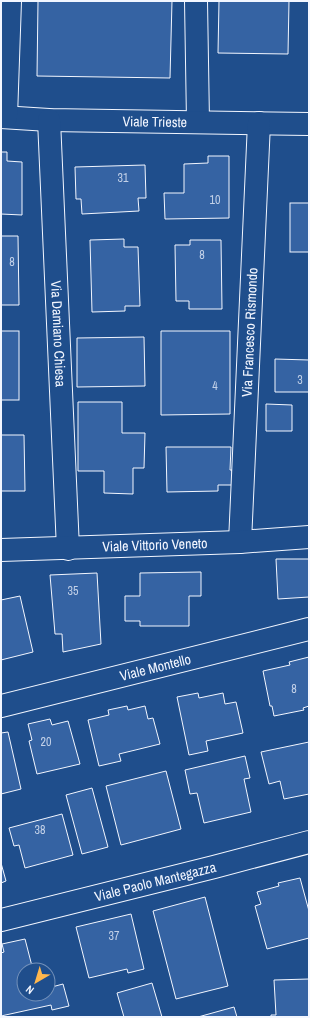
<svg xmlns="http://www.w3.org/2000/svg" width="310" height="1018" font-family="'Archivo Narrow',sans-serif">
	<rect width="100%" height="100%" fill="#1f4e8c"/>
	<!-- building -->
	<g fill="#3563a3" stroke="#f2f6ff">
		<polygon points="38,1 172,1 170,78 37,76"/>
		<polygon points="219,1 289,1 288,54 218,53"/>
		<polygon points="1,152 7,152 7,161 22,162 22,215 1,214"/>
		<polygon points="208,156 229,156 229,218 165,219 164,193 184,193 184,164 208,163"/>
		<polygon points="145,165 146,198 138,198 139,211 82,214 81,199 76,199 75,167"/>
		<rect x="290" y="203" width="19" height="49"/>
		<polygon points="1,236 18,236 19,305 1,305"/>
		<polygon points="124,239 124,247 138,247 140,306 125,306 125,311 92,312 90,240"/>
		<polygon points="190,240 221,240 222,309 189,309 189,301 176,301 175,245 190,245"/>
		<rect x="1" y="331" width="18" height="69"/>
		<polygon points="161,331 230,331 230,414 161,415"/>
		<polygon points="144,337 145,386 77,387 77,338"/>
		<polygon points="275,359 309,360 309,392 275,392"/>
		<polygon points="78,402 122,402 122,433 145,433 144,468 133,468 133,494 104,493 104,471 78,471"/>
		<polygon points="266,404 292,405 292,431 266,431"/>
		<polygon points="1,435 24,435 25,491 1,491"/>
		<polygon points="166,447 231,447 230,470 232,470 233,485 218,485 218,491 167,492"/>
		<polygon points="276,559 309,559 309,597 278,599"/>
		<polygon points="201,572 201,596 189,596 189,626 140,626 140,621 125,621 125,596 140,596 140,573"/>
		<polygon points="97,573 101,644 63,652 62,634 55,634 50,575"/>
		<polygon points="20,596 33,652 1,660 1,600"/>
		<polygon points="309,657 309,706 303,708 304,710 274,716 272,706 270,706 263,671 290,665 289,662"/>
		<polygon points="198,693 199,698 223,693 225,704 236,702 243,733 206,741 208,751 189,755 177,697"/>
		<polygon points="127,706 128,710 145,706 148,719 153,718 160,744 119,754 121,761 99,766 88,720 109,715 108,710"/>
		<polygon points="50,719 52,725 68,721 80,764 37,774 29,741 32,740 28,724"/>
		<polygon points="8,732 21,789 1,794 1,733"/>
		<polygon points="309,742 309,794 284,799 280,781 269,784 261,752"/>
		<polygon points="245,756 250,778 244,779 251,812 204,823 197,793 190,794 185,770"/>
		<polygon points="166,771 181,829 121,845 106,786"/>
		<polygon points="92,788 108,847 82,854 66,795"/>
		<polygon points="62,814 73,855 25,868 19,845 14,846 9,828"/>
		<polygon points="1,863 6,881 1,883"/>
		<polygon points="300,878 309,911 309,938 267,949 255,906 261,904 257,892 279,886 278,883"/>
		<polygon points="205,897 228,986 176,999 153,911"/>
		<polygon points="131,914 144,969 128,973 127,969 89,978 76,927"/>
		<polygon points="25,939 33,970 24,970 24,983 18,984 21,994 48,994 48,988 63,984 69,1006 52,1010 51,1005 1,1016 1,953 4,952 2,944"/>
		<polygon points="309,979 309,1017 271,1017 271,1015 276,1015 274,980"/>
		<polygon points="152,983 162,1017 124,1017 117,993"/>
		<polygon points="234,1007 237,1017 198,1017"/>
	</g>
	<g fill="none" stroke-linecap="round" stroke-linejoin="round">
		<!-- street casing -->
		<g stroke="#f2f6ff" stroke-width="24">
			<g id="street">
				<polyline points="196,1 198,122"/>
				<path id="s1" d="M1,117L49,120L309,124"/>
				<polyline points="6,117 10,1"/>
				<path id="s2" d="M49,120L68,549"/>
				<path id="s3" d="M240,542L259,123"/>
				<path id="s4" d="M1,550L240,542L309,537"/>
				<path id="s5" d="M1,706L309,629"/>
				<path id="s6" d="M1,920L214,867L309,842"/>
			</g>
		</g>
		<!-- street -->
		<use href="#street" stroke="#1f4e8c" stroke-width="22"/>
	</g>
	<g text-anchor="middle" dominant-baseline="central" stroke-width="3" stroke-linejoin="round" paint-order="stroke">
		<!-- number labels -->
		<g font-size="12" fill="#c3d1e8">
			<text x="123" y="178">31</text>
			<text x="215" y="200">10</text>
			<text x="202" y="255">8</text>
			<text x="12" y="262">8</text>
			<text x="300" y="380">3</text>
			<text x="215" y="386">4</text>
			<text x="73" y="591">35</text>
			<text x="294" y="689">8</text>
			<text x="46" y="742">20</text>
			<text x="40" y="830">38</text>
			<text x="114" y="936">37</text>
		</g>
		<!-- street labels -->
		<g font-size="14" fill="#f2f6ff" stroke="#1f4e8c">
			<text stroke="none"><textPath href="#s1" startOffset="154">Viale Trieste</textPath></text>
			<text stroke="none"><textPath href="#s3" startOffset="210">Via Francesco Rismondo</textPath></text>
			<text stroke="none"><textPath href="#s2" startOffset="214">Via Damiano Chiesa</textPath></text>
			<text stroke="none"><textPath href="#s4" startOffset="154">Viale Vittorio Veneto</textPath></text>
			<text stroke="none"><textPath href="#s5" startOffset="159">Viale Montello</textPath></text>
			<text stroke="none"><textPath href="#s6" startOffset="159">Viale Paolo Mantegazza</textPath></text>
		</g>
	</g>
	<!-- border -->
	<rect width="310" height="1018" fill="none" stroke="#f2f6ff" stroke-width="4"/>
	<!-- north arrow -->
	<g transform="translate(36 982) rotate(218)"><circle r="19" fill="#1f4e8c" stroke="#7391ba"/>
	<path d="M0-3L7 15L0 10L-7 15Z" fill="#ffb74d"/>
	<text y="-6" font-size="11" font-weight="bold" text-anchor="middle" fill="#f2f6ff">N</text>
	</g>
</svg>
